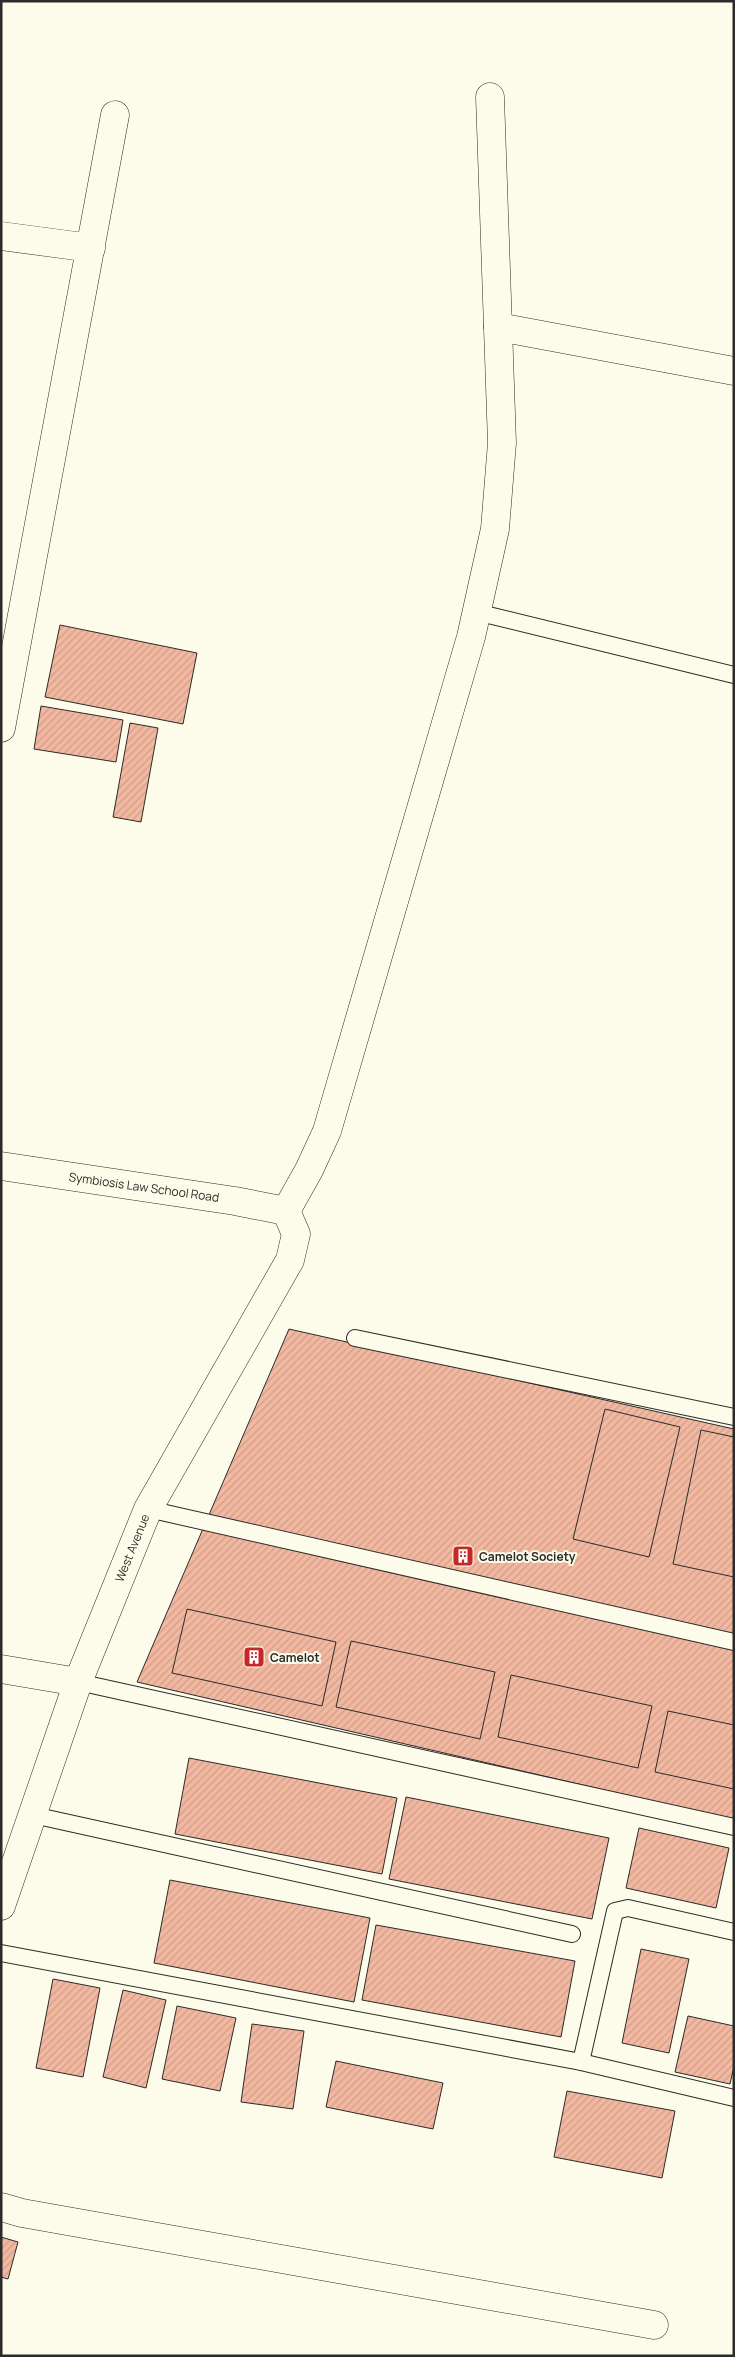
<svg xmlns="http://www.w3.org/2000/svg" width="735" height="2357" font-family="Manrope,sans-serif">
	<defs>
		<pattern id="building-hatch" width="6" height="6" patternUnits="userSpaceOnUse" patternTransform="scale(1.25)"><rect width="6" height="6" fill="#f2b8a0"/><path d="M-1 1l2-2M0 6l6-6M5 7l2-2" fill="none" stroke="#d09e8a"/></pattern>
	</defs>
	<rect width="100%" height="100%" fill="#fdfbea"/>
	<!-- building -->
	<g fill="url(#building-hatch)" stroke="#2b2b2b">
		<polygon points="60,625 197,653 183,724 45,697"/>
		<polygon points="41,706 123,720 116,762 34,749"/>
		<polygon points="130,723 158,728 141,822 113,817"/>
		<polygon points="289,1329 734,1429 734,1820 137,1682"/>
		<polygon points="605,1409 680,1427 649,1557 573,1539"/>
		<polygon points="701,1430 734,1437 734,1577 673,1564"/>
		<polygon points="187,1609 336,1642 322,1706 172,1673"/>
		<polygon points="351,1641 495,1672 480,1739 336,1707"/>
		<polygon points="511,1675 652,1706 638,1768 498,1737"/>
		<polygon points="668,1711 734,1725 734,1789 655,1772"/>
		<polygon points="189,1758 397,1798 382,1874 175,1834"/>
		<polygon points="406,1797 609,1838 592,1919 389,1879"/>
		<polygon points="639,1828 729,1848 716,1908 626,1888"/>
		<polygon points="170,1880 370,1918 354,2002 154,1963"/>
		<polygon points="376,1925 575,1961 561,2037 362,2000"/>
		<polygon points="641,1949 689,1959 669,2053 622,2043"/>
		<polygon points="53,1979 100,1988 83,2077 36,2068"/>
		<polygon points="123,1990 166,2000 146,2088 103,2077"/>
		<polygon points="177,2006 236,2018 220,2091 162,2079"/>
		<polygon points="688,2016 734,2026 734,2066 730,2084 675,2072"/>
		<polygon points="252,2024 304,2031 293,2109 241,2102"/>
		<polygon points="336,2061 443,2083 433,2129 326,2107"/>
		<polygon points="567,2091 675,2111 662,2178 554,2157"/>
		<polygon points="1,2237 18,2242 8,2279 1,2277"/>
	</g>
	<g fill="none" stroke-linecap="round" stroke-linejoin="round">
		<!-- service casing -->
		<g stroke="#2b2b2b" stroke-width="18">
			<g id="service">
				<polyline points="476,612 734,675"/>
				<polyline points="355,1338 734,1417"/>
				<polyline points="148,1509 734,1642"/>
				<polyline points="78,1682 734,1827"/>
				<polyline points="33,1815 572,1934"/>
				<polyline points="1,1953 581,2062 734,2098"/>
				<polyline points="581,2062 615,1911 628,1908 734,1932"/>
			</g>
		</g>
		<!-- minor casing -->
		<g stroke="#2b2b2b" stroke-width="29">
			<g id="minor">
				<polyline points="1,236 91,248"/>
				<polyline points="498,327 734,371"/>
				<polyline points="1,728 115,115"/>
				<polyline points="286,1211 309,1170 327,1131 471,637 495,529 502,443 490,97"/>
				<polyline points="1,1669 78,1682"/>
				<polyline points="1,2207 22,2213 654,2325"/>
			</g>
		</g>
		<!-- tertiary casing -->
		<g stroke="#2b2b2b" stroke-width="29">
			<polyline id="tertiary" points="1,1166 235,1201 286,1211 296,1234 290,1260 148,1509 78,1682 1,1906"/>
		</g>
		<!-- service -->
		<use href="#service" stroke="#fdfbea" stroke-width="16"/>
		<!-- minor -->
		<use href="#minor" stroke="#fdfbea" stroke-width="28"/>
		<!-- tertiary -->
		<use href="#tertiary" stroke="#fdfbea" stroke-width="28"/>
	</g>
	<!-- icons -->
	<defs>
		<g id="building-square" transform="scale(1.125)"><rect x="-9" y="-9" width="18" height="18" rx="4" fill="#c62828" stroke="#fdfbea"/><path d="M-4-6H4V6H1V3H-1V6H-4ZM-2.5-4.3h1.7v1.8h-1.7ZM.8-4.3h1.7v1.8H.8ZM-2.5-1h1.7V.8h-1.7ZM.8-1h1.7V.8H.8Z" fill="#fff"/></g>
	</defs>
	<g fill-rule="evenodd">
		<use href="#building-square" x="463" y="1556"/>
		<use href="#building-square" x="254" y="1657"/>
	</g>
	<g text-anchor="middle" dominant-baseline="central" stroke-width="4" stroke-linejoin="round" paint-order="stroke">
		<!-- street labels -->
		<g font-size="12" fill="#2b2b2b" stroke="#fdfbea">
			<text transform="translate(144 1187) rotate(8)">Symbiosis Law School Road</text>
			<text transform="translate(132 1548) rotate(-68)">West Avenue</text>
		</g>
		<!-- poi labels -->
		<g font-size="12" font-weight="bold" fill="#2b2b2b" stroke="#fdfbea" text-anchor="start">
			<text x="479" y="1556">Camelot Society</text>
			<text x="270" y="1657">Camelot</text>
		</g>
	</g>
	<!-- border -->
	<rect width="735" height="2357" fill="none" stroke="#2b2b2b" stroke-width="5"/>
</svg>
